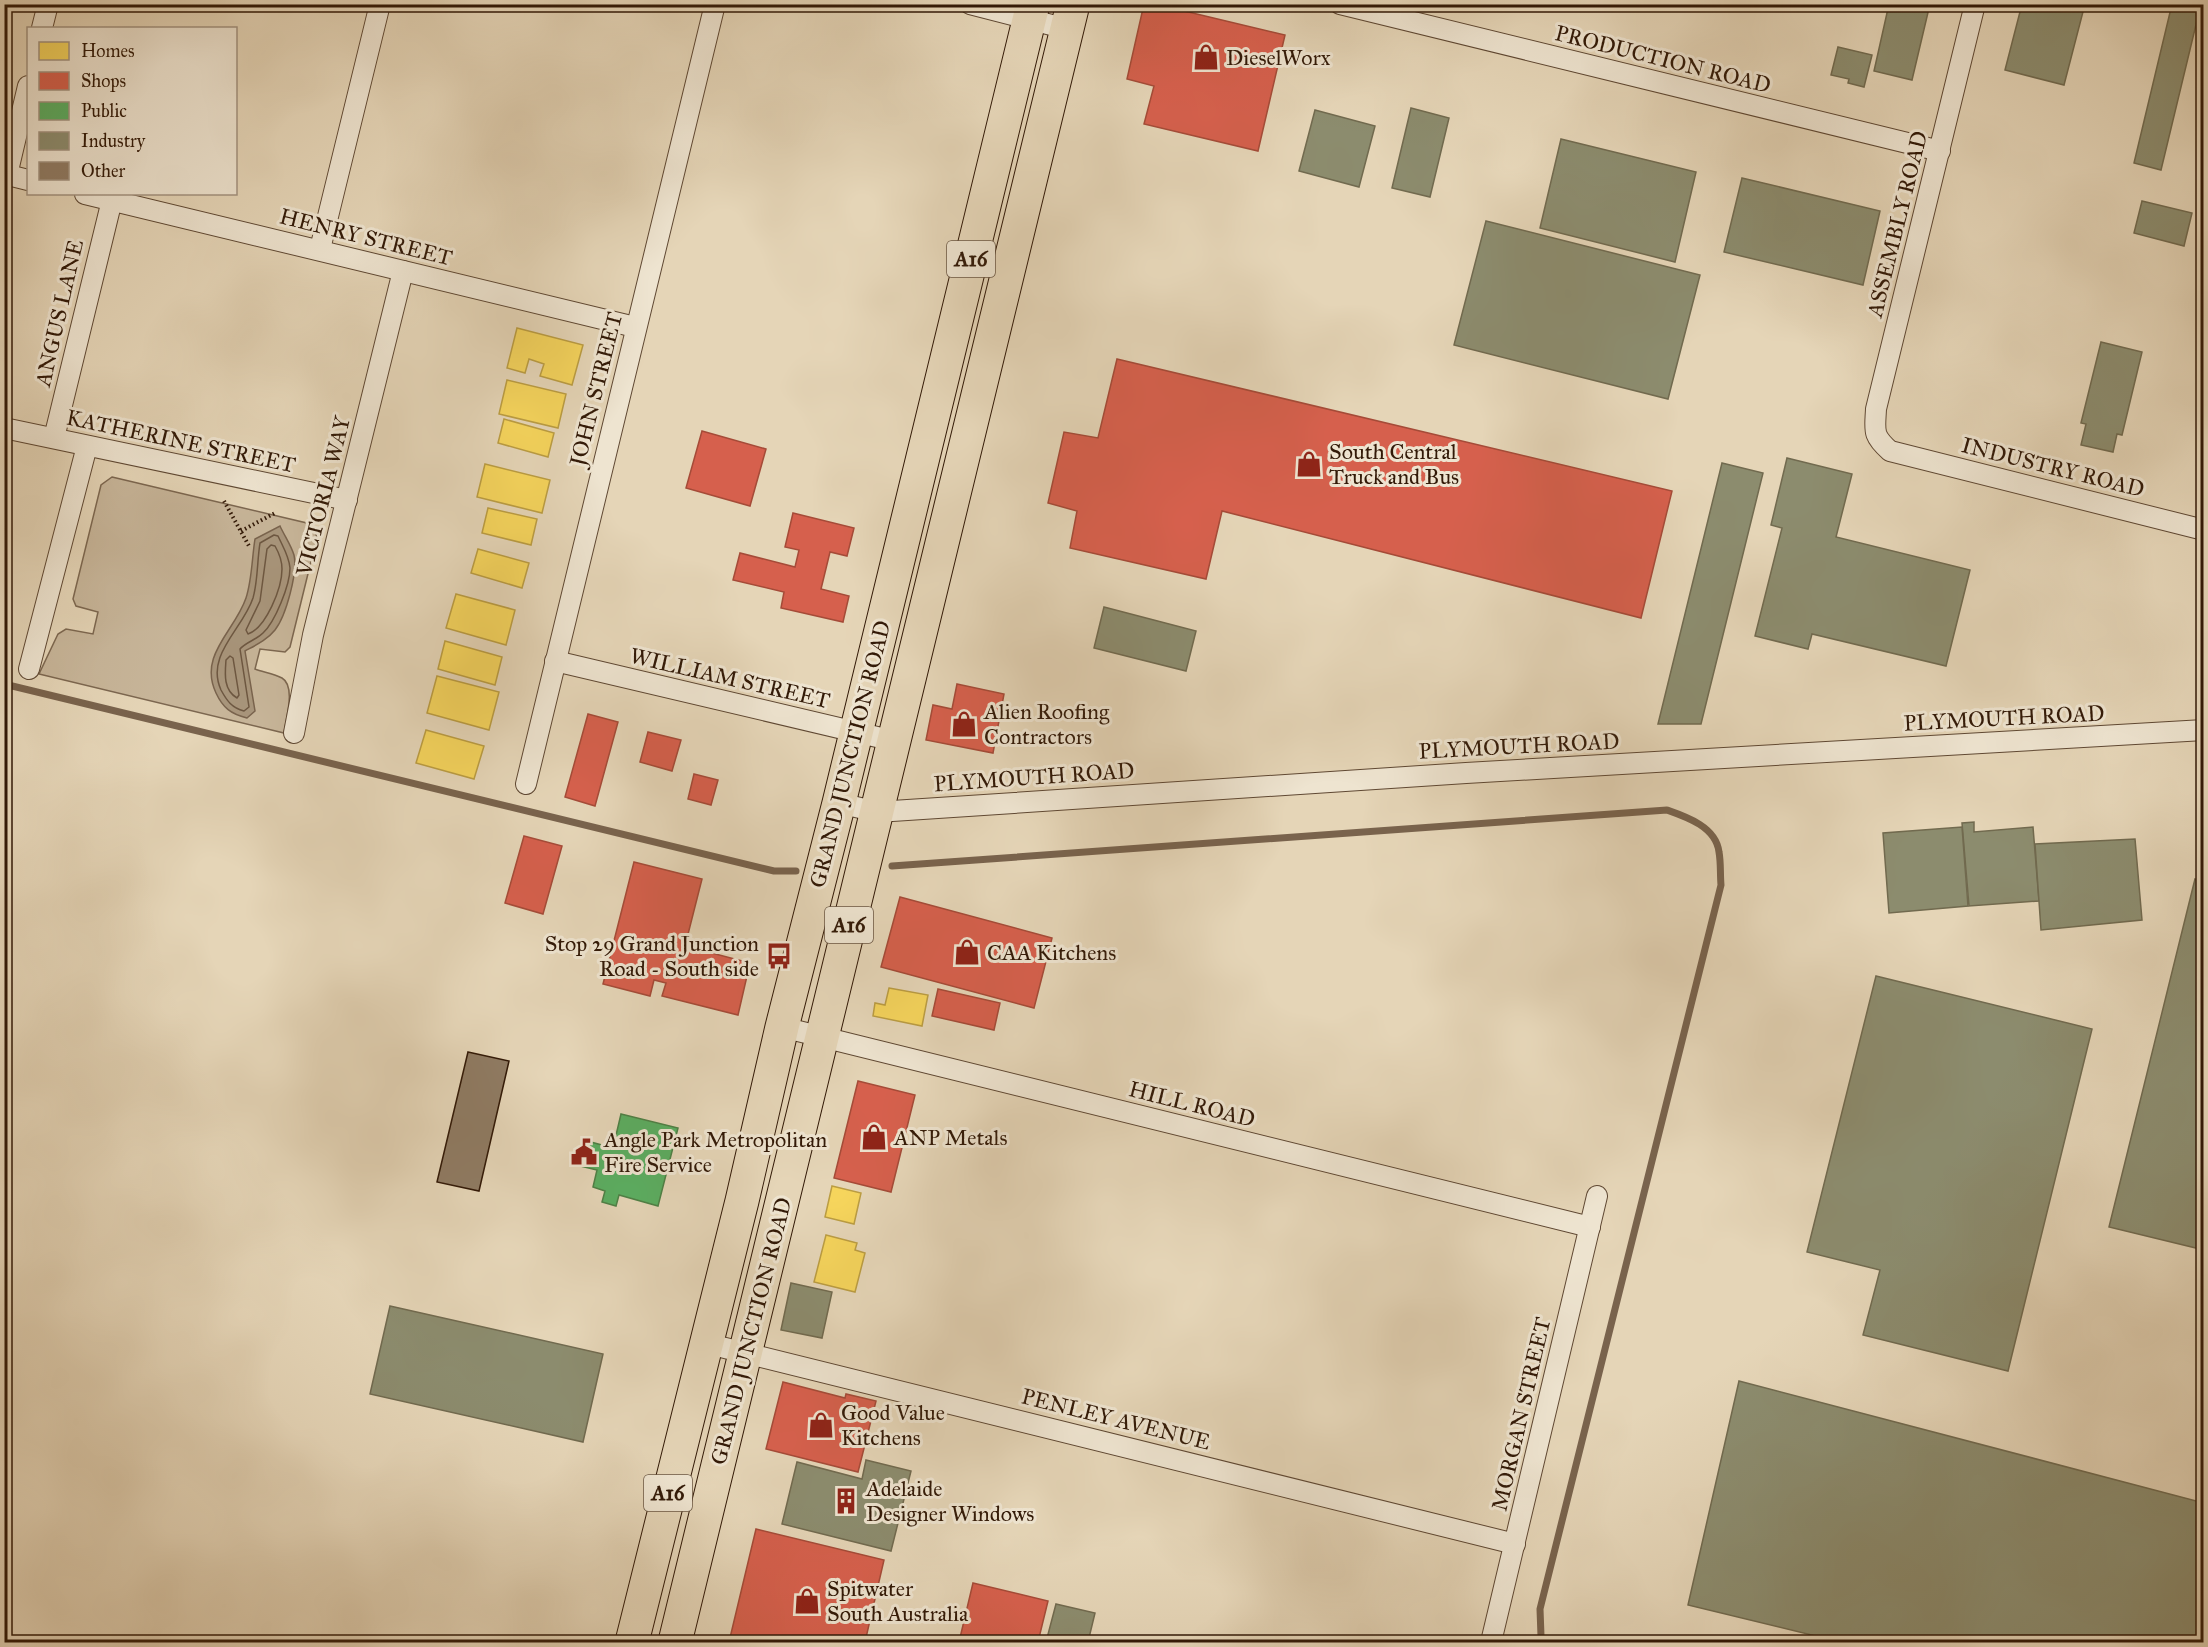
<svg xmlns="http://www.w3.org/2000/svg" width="2208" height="1647" font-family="'IM FELL Great Primer',serif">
	<rect width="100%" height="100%" fill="#e5d5b7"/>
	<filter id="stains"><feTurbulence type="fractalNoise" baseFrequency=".00333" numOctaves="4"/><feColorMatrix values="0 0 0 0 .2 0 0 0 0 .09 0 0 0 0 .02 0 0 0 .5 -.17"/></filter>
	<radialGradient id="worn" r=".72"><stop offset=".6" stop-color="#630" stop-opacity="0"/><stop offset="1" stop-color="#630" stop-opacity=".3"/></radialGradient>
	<!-- green -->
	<path fill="#c7b599" stroke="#7c6750" stroke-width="1.5" d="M112,477L311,524L317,537L290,647L285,652L260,649L255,669C263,672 274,674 282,678C296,686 286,719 284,733L39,674L58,634L66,629L93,634L98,612L76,606L73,599L101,485Z"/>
	<!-- water -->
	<path fill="#a8957b" stroke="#79634d" stroke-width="1.5" d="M280,526C284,535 291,545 294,555C298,572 286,616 275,630C267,640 256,645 245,651L255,711L247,718C231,714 223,708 216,693C198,655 235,631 246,598C252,580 252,557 255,539Z"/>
	<!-- homes -->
	<g fill="#f6d55c" stroke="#bb9d42" stroke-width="1.5">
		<polygon points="517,328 583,345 572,385 540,376 544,364 529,359 525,373 507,368"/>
		<polygon points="507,380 566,394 558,428 499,414"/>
		<polygon points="504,419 554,433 548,457 498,443"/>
		<polygon points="485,464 550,480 542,513 477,497"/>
		<polygon points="488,508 537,519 531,545 482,533"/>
		<polygon points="478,549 529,563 522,588 471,573"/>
		<polygon points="456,594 515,610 506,645 446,628"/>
		<polygon points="445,641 502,657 495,685 438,669"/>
		<polygon points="437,676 499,692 489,730 427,713"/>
		<polygon points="426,730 484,746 474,779 416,763"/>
		<polygon points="889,988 928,995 922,1026 873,1016 875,1003 885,1005"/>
		<polygon points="832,1186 861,1193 854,1224 825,1217"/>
		<polygon points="826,1235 857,1243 855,1250 865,1253 855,1292 814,1282"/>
	</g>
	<!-- shops -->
	<g fill="#d6604d" stroke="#a54b38" stroke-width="1.5">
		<polygon points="1144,4 1155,4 1285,35 1258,151 1144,124 1154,86 1127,79"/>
		<polygon points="1117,359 1672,491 1641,618 1222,511 1206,579 1070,548 1077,511 1048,503 1064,432 1098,438"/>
		<polygon points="702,431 766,449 750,506 686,488"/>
		<polygon points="793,513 854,528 847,556 830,552 821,589 849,596 843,622 781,608 784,592 733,580 740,553 795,567 799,550 785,547"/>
		<polygon points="957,684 1004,694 993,753 926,740 933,705 952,709"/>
		<polygon points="588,714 618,722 595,806 565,797"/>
		<polygon points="648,732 681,740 672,771 640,762"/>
		<polygon points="694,774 718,780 711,805 688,799"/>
		<polygon points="524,836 562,846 543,914 505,903"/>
		<polygon points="634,862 702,879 685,946 750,963 738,1015 662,996 666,983 654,980 650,996 603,984"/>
		<polygon points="900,897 1052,938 1034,1008 881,967"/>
		<polygon points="938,989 1000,1003 994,1030 932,1016"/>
		<polygon points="858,1081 915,1095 891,1192 834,1178"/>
		<polygon points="783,1382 845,1398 846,1394 876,1401 858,1472 766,1449"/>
		<polygon points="756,1529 884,1560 865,1642 729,1642"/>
		<polygon points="973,1583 1048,1601 1038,1642 959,1642"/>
	</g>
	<!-- public -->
	<polygon fill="#5aae61" stroke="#4e8146" stroke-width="1.5" points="621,1114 678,1128 658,1206 619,1195 616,1206 602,1202 605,1191 593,1187 597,1170 580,1166 587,1141 613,1148"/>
	<!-- industry -->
	<g fill="#8c8c6e" stroke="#716a4f" stroke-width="1.5">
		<polygon points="1889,4 1930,4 1912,80 1874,71"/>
		<polygon points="2022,4 2085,4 2064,85 2005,70"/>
		<polygon points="2172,4 2201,4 2161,170 2134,163"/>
		<polygon points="1838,47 1872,55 1864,87 1848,83 1849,79 1831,75"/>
		<polygon points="1411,108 1449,118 1430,197 1392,188"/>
		<polygon points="1315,110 1375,126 1359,187 1299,171"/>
		<polygon points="1561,139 1696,172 1675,262 1540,228"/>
		<polygon points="1742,178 1880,211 1863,285 1724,252"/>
		<polygon points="2142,201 2192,213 2184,246 2134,233"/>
		<polygon points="1486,221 1700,275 1668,399 1454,345"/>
		<polygon points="2101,342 2142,352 2122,435 2117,434 2113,452 2081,445 2086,424 2081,423"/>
		<polygon points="1787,458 1852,474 1836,537 1970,570 1946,666 1812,634 1808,649 1755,636 1782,528 1771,525"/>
		<polygon points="1722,463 1763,473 1701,724 1658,724"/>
		<polygon points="1104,607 1196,631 1186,671 1094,648"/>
		<polygon points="1974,822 1974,832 2033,827 2039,901 1969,906 1962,823"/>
		<polygon points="1962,827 1968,906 1889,913 1883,833"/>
		<polygon points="2135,839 2142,920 2041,930 2035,844"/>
		<polygon points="2195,879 2204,881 2204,1250 2109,1227"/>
		<polygon points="1876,976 2092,1029 2008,1371 1863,1335 1880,1270 1807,1252"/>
		<polygon points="791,1283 832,1292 822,1338 781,1330"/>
		<polygon points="390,1306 603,1354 583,1442 370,1394"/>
		<polygon points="1739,1381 2204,1503 2204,1642 1819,1642 1820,1637 1688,1605"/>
		<polygon points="866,1460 911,1471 891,1551 782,1524 797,1462 862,1479"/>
		<polygon points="1056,1604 1095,1613 1088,1642 1046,1642"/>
	</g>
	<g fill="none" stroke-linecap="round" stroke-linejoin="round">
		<!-- shore -->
		<g stroke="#6d5741" stroke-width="1.5">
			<path d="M274,535L278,536C283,547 289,556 290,568C290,585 275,622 263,633C256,640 246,642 240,649L249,707L244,711C232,708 227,701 221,690C205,655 243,629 253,598C258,581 257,561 260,543Z"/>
			<path d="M271,545L275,546C279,553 282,560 282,569C282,588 266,628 248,634L246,630L260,601L267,549Z"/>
			<path d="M230,656L233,658L239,695L237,698C223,690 225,673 226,660Z"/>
		</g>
		<!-- stream -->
		<g stroke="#79634d" stroke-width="7">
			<polyline points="4,684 774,871 796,871"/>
			<path d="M892,866L1667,810C1687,817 1716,827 1719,852C1721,863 1720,874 1721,885L1540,1609L1541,1636L1544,1642"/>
		</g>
	</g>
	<!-- building -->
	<polygon fill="#8f7b63" stroke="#321907" stroke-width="1.5" points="468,1052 509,1061 479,1191 437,1182"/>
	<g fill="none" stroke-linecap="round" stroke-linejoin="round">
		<!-- street casing -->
		<g stroke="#5f4833" stroke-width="22">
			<g id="street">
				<polyline points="970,4 1067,29"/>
				<polyline points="1340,4 1940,151"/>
				<path d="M1975,4L1876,409C1875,431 1872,435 1890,451L2204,530"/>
				<polyline points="42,28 48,4"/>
				<polyline points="4,174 28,180"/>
				<polyline points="7,175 28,86"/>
				<polyline points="85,194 635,327"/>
				<polyline points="320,249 380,4"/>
				<polyline points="4,428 347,500"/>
				<polyline points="54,438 112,200"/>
				<polyline points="555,661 894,741"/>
				<polyline points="29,669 87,446"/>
				<polyline points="294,733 313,635 403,271"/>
				<polyline points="526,784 715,4"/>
				<polyline points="839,803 877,812 1466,773 2204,730"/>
				<polyline points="782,1027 1590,1227"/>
				<polyline points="705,1343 1515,1544"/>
				<polyline points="1491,1642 1597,1196"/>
			</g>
		</g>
		<!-- highway casing -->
		<g stroke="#321907" stroke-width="35">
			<g id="highway">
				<polyline points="632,1642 742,1201 782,1027 839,803 1033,4"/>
				<polyline points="675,1642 1073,4"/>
			</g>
		</g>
		<!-- path -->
		<g stroke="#321907" stroke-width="4" stroke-dasharray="1.5 3" stroke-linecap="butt">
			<polyline points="224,501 249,546"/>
			<polyline points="241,531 275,513"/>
		</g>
		<!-- street -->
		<use href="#street" stroke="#eee4d0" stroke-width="20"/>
		<!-- highway -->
		<use href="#highway" stroke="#e5d5b7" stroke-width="33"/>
	</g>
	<!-- icons -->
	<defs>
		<g id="shop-bare" transform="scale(2.07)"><path d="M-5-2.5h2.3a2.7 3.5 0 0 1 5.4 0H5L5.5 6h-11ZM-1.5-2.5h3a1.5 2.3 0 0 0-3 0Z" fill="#8f2418" stroke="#eee4d0" stroke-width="2.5" paint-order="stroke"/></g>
		<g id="bus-bare" transform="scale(2.07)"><path d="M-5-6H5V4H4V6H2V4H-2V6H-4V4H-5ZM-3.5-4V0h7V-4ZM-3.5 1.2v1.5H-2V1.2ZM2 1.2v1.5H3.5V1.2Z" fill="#8f2418" stroke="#eee4d0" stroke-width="2.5" paint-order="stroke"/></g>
		<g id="civic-bare" transform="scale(2.07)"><path d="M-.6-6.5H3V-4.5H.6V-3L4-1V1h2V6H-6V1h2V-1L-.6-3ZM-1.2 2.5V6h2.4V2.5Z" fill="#8f2418" stroke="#eee4d0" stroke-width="2.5" paint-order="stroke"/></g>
		<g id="building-bare" transform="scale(2.07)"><path d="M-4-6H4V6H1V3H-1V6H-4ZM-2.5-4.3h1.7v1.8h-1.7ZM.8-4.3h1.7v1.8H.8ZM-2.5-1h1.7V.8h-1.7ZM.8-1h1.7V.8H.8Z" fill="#8f2418" stroke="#eee4d0" stroke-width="2.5" paint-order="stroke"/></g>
	</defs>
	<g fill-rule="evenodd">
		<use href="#shop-bare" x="1206" y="57"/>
		<use href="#shop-bare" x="1309" y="464"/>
		<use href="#shop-bare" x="964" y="724"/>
		<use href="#shop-bare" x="967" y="952"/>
		<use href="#bus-bare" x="779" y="956"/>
		<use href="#shop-bare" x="874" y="1137"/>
		<use href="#civic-bare" x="584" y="1152"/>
		<use href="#shop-bare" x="821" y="1425"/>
		<use href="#building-bare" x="846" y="1501"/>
		<use href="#shop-bare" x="807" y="1601"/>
	</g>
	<g text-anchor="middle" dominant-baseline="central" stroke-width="6" stroke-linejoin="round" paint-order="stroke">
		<!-- shield labels -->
		<g fill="#eee4d0" stroke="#6a5643" stroke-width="1.5">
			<rect x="947" y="241" width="48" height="36" rx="4.5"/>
			<rect x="825" y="907" width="48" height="36" rx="4.5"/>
			<rect x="644" y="1475" width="48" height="36" rx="4.5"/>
		</g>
		<g font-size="21" font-weight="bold" fill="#321907">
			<text x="971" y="259">A16</text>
			<text x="849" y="925">A16</text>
			<text x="668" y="1493">A16</text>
		</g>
		<!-- poi labels -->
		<g font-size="22" fill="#321907" stroke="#eee4d0" text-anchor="start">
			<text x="1226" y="57">DieselWorx</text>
			<text x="1329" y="451">South Central<tspan x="1329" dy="25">Truck and Bus</tspan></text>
			<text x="984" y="711">Alien Roofing<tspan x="984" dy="25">Contractors</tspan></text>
			<text x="759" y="943" text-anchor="end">Stop 29 Grand Junction<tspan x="759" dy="25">Road - South side</tspan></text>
			<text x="987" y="952">CAA Kitchens</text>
			<text x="894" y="1137">ANP Metals</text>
			<text x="604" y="1139">Angle Park Metropolitan<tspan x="604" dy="25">Fire Service</tspan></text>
			<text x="841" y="1412">Good Value<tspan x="841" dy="25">Kitchens</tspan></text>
			<text x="866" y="1488">Adelaide<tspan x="866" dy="25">Designer Windows</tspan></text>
			<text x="827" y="1588">Spitwater<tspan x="827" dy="25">South Australia</tspan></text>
		</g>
		<!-- street labels -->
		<g font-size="22" fill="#321907" stroke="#eee4d0">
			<text transform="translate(1663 59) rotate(14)">PRODUCTION ROAD</text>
			<text transform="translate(1897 224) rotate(-76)">ASSEMBLY ROAD</text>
			<text transform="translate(366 237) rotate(14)">HENRY STREET</text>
			<text transform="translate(59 313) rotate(-77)">ANGUS LANE</text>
			<text transform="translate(596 389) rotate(-76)">JOHN STREET</text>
			<text transform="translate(181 441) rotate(12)">KATHERINE STREET</text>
			<text transform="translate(2053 467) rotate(14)">INDUSTRY ROAD</text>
			<text transform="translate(323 496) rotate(-76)">VICTORIA WAY</text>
			<text transform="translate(730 678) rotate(13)">WILLIAM STREET</text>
			<text transform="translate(2004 718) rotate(-3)">PLYMOUTH ROAD</text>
			<text transform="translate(1519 746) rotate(-3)">PLYMOUTH ROAD</text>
			<text transform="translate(850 754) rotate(-76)">GRAND JUNCTION ROAD</text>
			<text transform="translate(1034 777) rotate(-4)">PLYMOUTH ROAD</text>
			<text transform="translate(1192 1104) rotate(14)">HILL ROAD</text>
			<text transform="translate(751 1331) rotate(-76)">GRAND JUNCTION ROAD</text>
			<text transform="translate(1521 1414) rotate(-77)">MORGAN STREET</text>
			<text transform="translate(1116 1419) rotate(14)">PENLEY AVENUE</text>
		</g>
	</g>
	<!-- margin -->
	<rect width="2208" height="1647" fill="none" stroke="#e5d5b7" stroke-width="24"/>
	<rect x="6" y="6" width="2196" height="1635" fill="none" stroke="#321907" stroke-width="3"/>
	<rect x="12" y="12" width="2184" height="1623" fill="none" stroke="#321907" stroke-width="1.5"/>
	<!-- legend -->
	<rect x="27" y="27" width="210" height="168" fill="#eee4d0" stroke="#a39380" stroke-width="1.5"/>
	<rect x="39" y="42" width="30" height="18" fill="#f6d55c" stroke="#a39380" stroke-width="1.5"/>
	<text x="81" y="57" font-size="18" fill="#321907">Homes</text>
	<rect x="39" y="72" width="30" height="18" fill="#d6604d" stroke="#a39380" stroke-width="1.5"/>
	<text x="81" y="87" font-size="18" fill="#321907">Shops</text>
	<rect x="39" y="102" width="30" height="18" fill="#5aae61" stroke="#a39380" stroke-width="1.5"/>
	<text x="81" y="117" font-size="18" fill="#321907">Public</text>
	<rect x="39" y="132" width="30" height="18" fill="#8c8c6e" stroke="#a39380" stroke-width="1.5"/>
	<text x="81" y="147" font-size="18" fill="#321907">Industry</text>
	<rect x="39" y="162" width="30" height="18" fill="#8f7b63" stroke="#a39380" stroke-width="1.5"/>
	<text x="81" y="177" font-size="18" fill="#321907">Other</text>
	<rect width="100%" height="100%" filter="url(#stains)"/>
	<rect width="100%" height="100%" fill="url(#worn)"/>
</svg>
